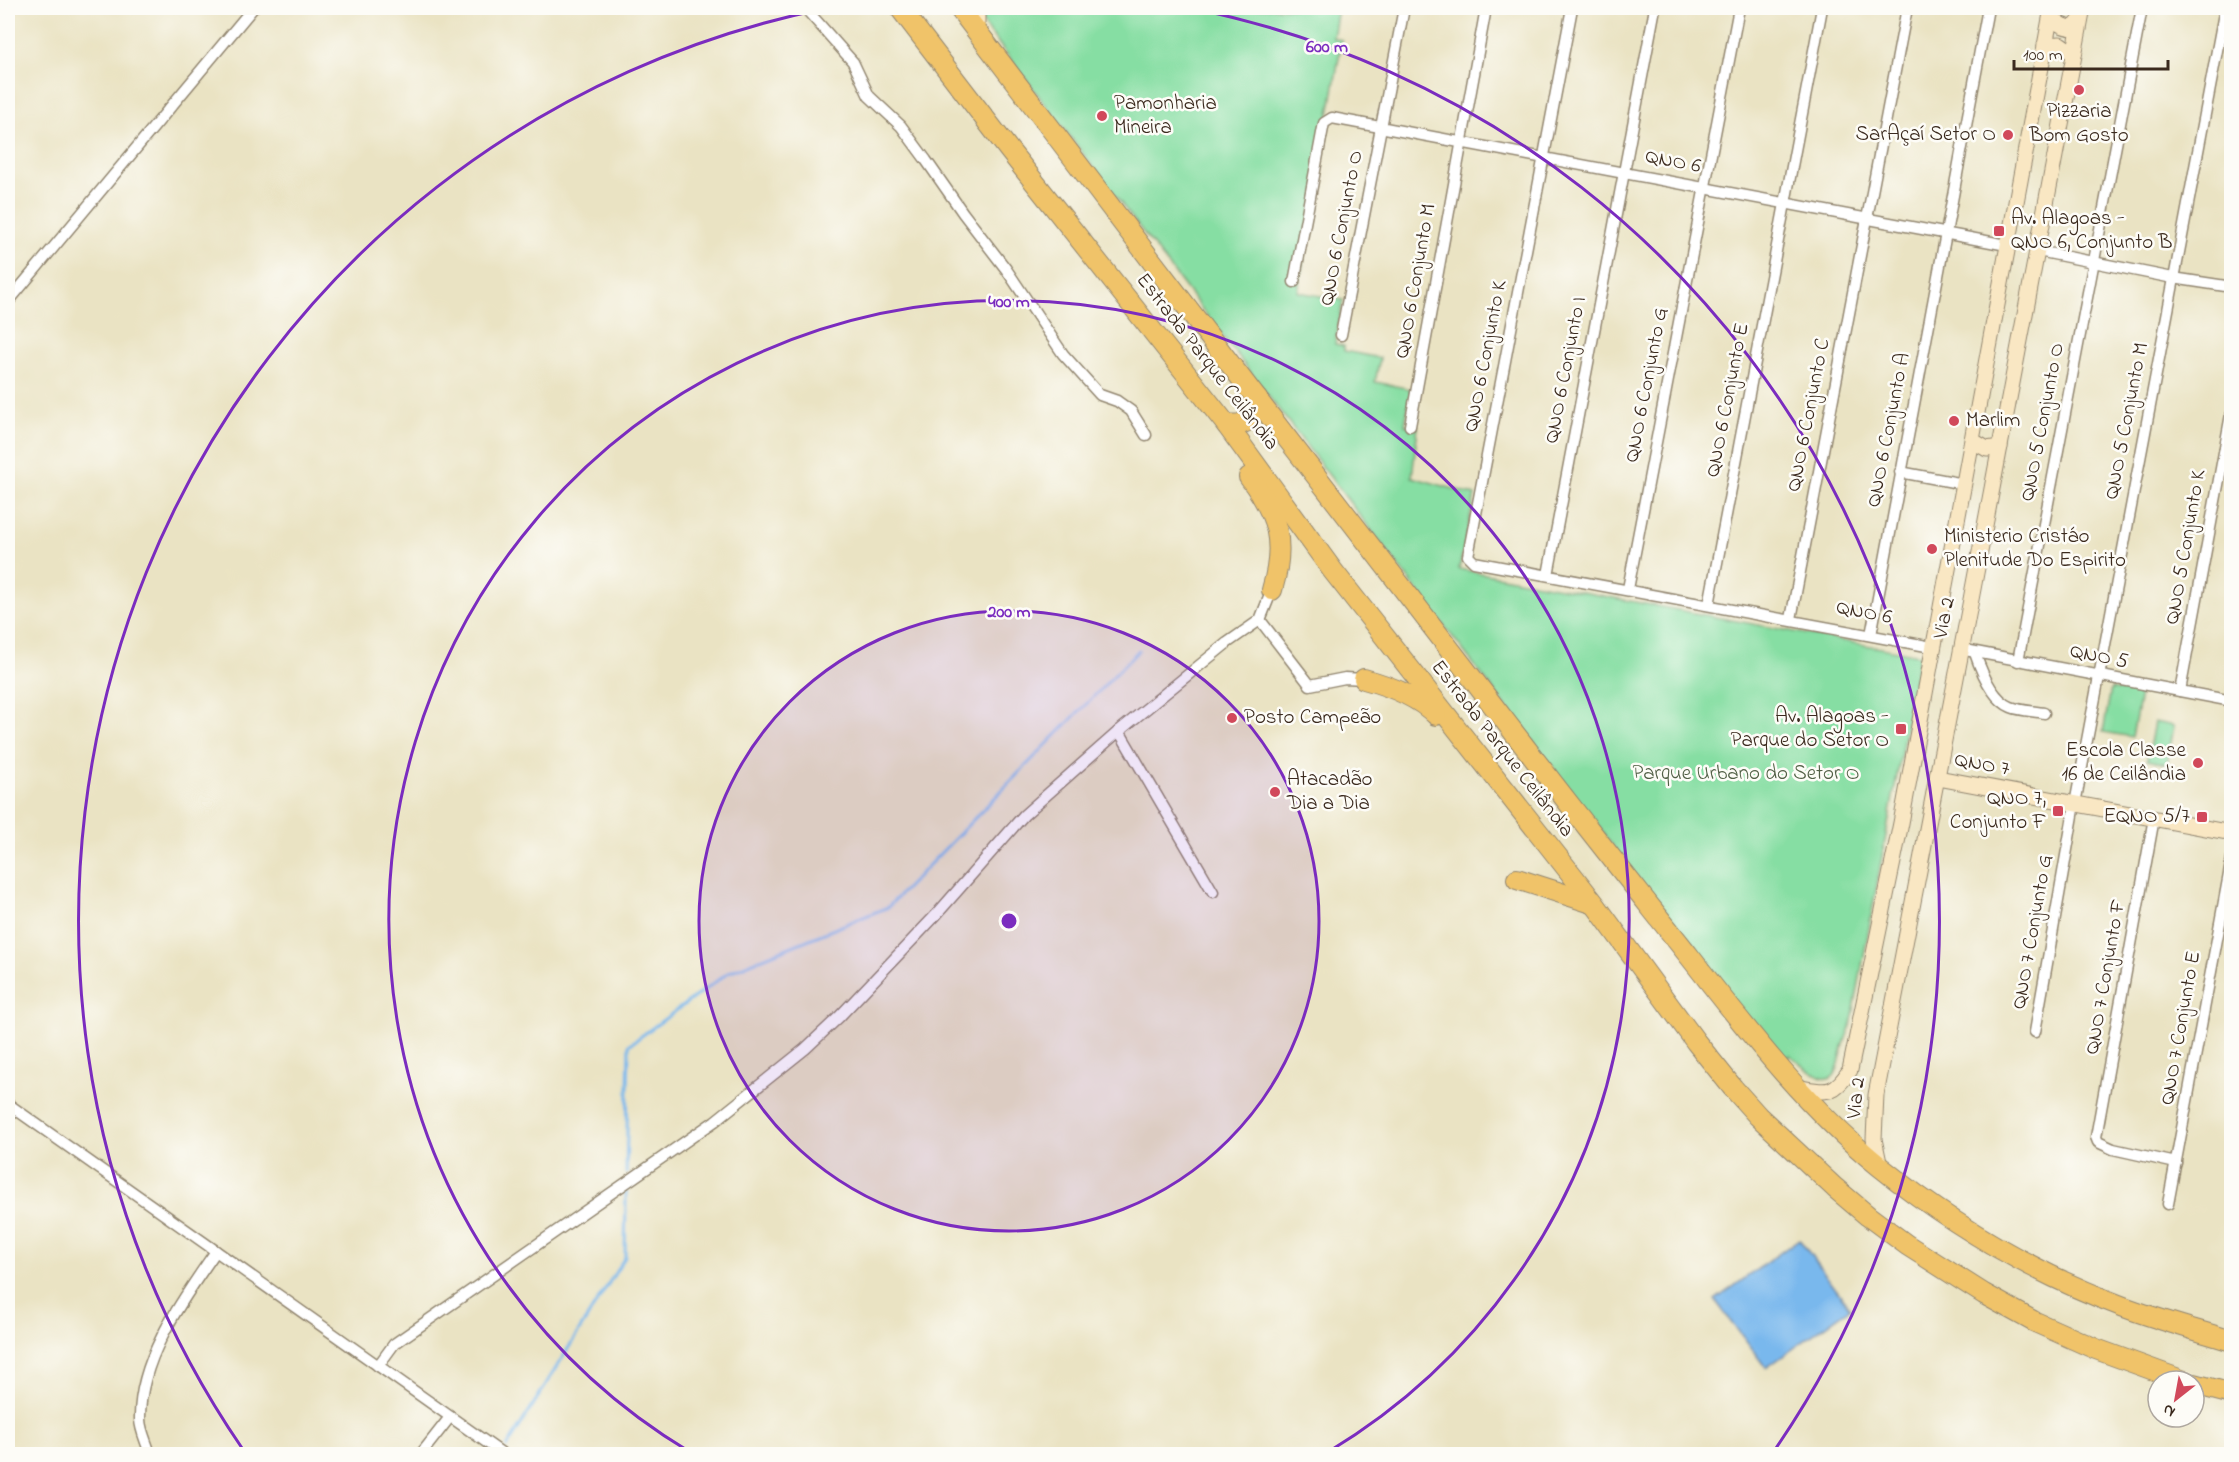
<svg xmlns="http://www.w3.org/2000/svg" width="2239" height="1462" font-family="'Indie Flower',sans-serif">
	<rect width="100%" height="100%" fill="#fdfcf7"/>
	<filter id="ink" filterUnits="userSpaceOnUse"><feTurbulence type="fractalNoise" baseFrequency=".0167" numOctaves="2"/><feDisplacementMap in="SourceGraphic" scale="12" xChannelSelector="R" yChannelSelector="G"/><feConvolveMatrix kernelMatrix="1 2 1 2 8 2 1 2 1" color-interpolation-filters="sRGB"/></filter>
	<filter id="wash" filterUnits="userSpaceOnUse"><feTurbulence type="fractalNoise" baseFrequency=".008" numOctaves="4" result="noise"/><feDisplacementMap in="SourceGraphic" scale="24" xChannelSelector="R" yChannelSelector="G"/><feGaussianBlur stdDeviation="1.35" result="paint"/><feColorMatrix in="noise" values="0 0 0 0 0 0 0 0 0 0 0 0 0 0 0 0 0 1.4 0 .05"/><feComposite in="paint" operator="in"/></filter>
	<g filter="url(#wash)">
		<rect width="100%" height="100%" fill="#eae3c3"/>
		<!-- green -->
		<g fill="#86dea3" stroke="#608460" stroke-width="1.5">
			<path d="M980,8H1338L1333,38L1342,40L1298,292L1343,300L1335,344L1344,346V351L1380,358L1375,382L1411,389L1405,425L1418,427L1412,477L1475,495L1459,569L1919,655L1851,1026C1832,1062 1848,1108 1790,1055L1787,1058L1771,1049L1736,1007L986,27L982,21Z"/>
			<polygon points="2111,689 2140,694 2132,737 2103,732"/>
			<polygon points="2154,722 2174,726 2167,764 2147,760"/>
		</g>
		<!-- water -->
		<polygon fill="#79b8ed" stroke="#5a7186" stroke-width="1.5" points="1799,1239 1850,1308 1766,1368 1715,1300"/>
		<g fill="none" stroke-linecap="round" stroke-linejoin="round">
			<!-- stream -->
			<g stroke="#79b8ed" stroke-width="3">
				<polyline points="626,1173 629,1045 729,972 888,907 1139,650"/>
				<polyline points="507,1447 625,1257 626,1192"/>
			</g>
		</g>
	</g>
	<g filter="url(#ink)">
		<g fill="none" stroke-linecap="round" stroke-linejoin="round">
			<!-- minor casing -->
			<g stroke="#928670" stroke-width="13">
				<g id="minor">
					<polyline points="805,8 853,62 869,96 901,126 926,160 963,213 1006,269 1063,354 1100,395 1117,401 1131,411 1146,435"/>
					<polyline points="1572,8 1468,556 1474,562 1932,647"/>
					<polyline points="2038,251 2173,278 2232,287"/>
					<polyline points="1294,282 1323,128 1324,123 1332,118 2007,245"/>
					<polyline points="8,302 253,8"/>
					<polyline points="1341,335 1404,8"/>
					<polyline points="1410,426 1486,8"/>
					<polyline points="1900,472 1964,484"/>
					<polyline points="1548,575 1655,8"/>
					<polyline points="1628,589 1739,8"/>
					<polyline points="1709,605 1822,8"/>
					<polyline points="1791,619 1907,8"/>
					<polyline points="1260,620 1310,685 1345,678 1364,679"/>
					<polyline points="1871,635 1988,8"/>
					<polyline points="1960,649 2232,701"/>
					<path d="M1975,653C1981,671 1992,699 2011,707C2021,711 2034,711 2044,713"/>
					<polyline points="2018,661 2142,8"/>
					<polyline points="2180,691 2232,409"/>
					<polyline points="1119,731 1213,892"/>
					<polyline points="2154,818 2096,1137 2098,1142 2113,1149 2176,1163"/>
					<polyline points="2035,1032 2075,804 2225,8"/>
					<polyline points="8,1104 503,1454"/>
					<polyline points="2168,1204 2232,858"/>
					<polyline points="378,1366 394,1344 715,1121 805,1049 839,1017 936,915 1024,815 1119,731 1227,643 1260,620 1272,590"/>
					<path d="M150,1454C147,1443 140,1430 140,1419C139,1358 183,1299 216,1251"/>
					<polyline points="421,1454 450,1417"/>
				</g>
			</g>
			<!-- secondary casing -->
			<g stroke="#928670" stroke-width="17">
				<g id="secondary">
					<polyline points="977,8 977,32"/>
					<path d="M2051,14C2057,24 2062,27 2074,28L2080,21"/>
					<polyline points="2045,45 2060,44 2074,54"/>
					<polyline points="1973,441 1987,449 2000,447"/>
					<polyline points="1938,778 2232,833"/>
					<path d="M1796,1087C1825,1092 1833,1097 1850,1070L1901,823L2052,8"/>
					<path d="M1880,1167L1874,1139L1876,1095C1945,733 2016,370 2083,8"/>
				</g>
			</g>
			<!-- motorway casing -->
			<g stroke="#928670" stroke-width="22">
				<g id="motorway">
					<polyline points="900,8 1009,150 1226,424 1333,571 1594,903 1696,1042 1733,1088 1758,1116 1835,1188 1868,1216 1907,1245 1984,1294 2033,1321 2096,1349 2184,1381"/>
					<path d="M959,8C1148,258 1340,508 1532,756C1584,824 1637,890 1690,957C1748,1031 1805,1106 1879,1166C1952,1225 2036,1274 2124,1307C2159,1320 2196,1330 2232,1341"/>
					<path d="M1226,424C1248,427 1252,419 1257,399"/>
					<path d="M1249,477C1278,516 1286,542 1272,590"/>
					<path d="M1364,679C1390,686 1417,696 1436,715"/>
					<polyline points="1517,879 1592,903"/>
					<polyline points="2194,1384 2232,1394"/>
				</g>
			</g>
			<!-- minor -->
			<use href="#minor" stroke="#fff" stroke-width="10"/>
			<!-- secondary -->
			<use href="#secondary" stroke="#f9e7c3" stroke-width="15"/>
			<!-- motorway -->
			<use href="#motorway" stroke="#f0c369" stroke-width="20"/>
		</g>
	</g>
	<!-- distance rings -->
	<circle cx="1009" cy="921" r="310" fill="#7b2cbf" fill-opacity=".12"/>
	<g fill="none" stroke="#7b2cbf" stroke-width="3">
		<circle cx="1009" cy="921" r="310"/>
		<path d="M690 1452A620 620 0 1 1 1328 1452"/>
		<path d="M242 1448A931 931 0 0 1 823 9M1195 9A931 931 0 0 1 1776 1448"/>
	</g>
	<!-- markers -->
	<g fill="#d1495b" stroke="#fdfcf7" stroke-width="2">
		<circle cx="2079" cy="90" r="6"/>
		<circle cx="1102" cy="116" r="6"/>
		<circle cx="2008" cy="135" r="6"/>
		<rect x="1993" y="225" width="12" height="12" rx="3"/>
		<circle cx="1954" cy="421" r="6"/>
		<circle cx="1932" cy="549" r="6"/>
		<circle cx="1232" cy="718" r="6"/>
		<rect x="1895" y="723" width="12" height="12" rx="3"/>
		<circle cx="2198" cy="763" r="6"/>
		<circle cx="1275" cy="792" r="6"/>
		<rect x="2052" y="805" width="12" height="12" rx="3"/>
		<rect x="2196" y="811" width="12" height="12" rx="3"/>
	</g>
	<g text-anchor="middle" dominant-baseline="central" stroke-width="5" stroke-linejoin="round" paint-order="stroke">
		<!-- poi labels -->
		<g font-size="21" fill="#3b2a1e" stroke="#fdfcf7" text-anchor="start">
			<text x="1114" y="104">Pamonharia<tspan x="1114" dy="24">Mineira</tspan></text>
			<text x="2079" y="112" text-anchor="middle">Pizzaria<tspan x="2079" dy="24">Bom Gosto</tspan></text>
			<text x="1996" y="135" text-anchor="end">SarAçaí Setor O</text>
			<text x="2011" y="219">Av. Alagoas -<tspan x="2011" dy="24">QNO 6, Conjunto B</tspan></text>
			<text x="1966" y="421">Marlim</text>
			<text x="1944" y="537">Ministerio Cristáo<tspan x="1944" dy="24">Plenitude Do Espirito</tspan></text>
			<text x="1889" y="717" text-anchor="end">Av. Alagoas -<tspan x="1889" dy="24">Parque do Setor O</tspan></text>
			<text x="1244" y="718">Posto Campeão</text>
			<text x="2186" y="751" text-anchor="end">Escola Classe<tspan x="2186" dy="24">16 de Ceilândia</tspan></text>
			<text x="1287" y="780">Atacadão<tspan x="1287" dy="24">Dia a Dia</tspan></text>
			<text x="2046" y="799" text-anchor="end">QNO 7,<tspan x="2046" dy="24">Conjunto F</tspan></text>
			<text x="2190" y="817" text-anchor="end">EQNO 5/7</text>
		</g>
		<!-- street labels -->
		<g font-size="21" fill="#3b2a1e" stroke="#fdfcf7">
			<text transform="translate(1673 162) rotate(11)">QNO 6</text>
			<text transform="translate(1342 228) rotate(-79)">QNO 6 Conjunto O</text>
			<text transform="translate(1416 281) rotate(-80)">QNO 6 Conjunto M</text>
			<text transform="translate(1486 356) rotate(-79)">QNO 6 Conjunto K</text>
			<text transform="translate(1207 362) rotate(52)">Estrada Parque Ceilândia</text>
			<text transform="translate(1566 370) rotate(-79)">QNO 6 Conjunto I</text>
			<text transform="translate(1647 385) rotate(-79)">QNO 6 Conjunto G</text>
			<text transform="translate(1728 400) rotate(-79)">QNO 6 Conjunto E</text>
			<text transform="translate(1809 415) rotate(-79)">QNO 6 Conjunto C</text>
			<text transform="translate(2127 421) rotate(-79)">QNO 5 Conjunto M</text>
			<text transform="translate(2043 422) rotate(-79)">QNO 5 Conjunto O</text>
			<text transform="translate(1889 430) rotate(-79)">QNO 6 Conjunto A</text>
			<text transform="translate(2186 547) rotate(-80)">QNO 5 Conjunto K</text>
			<text transform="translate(1864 613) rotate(11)">QNO 6</text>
			<text transform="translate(1945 618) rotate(-79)">Via 2</text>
			<text transform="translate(2099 657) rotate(11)">QNO 5</text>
			<text transform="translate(1502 749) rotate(52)">Estrada Parque Ceilândia</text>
			<text transform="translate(1982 765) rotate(10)">QNO 7</text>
			<text transform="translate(2033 932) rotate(-80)">QNO 7 Conjunto G</text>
			<text transform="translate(2106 977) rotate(-80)">QNO 7 Conjunto F</text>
			<text transform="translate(2181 1028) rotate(-80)">QNO 7 Conjunto E</text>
			<text transform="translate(1857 1098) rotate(-84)">Via 2</text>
		</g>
		<!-- park labels -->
		<g font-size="21" fill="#526046" stroke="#fdfcf7">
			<text x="1746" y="774">Parque Urbano do Setor O</text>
		</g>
	</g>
	<circle cx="1009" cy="921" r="9" fill="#7b2cbf" stroke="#fdfcf7" stroke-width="3"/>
	<g font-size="18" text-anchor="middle" font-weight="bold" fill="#7b2cbf" stroke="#fdfcf7" stroke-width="5" stroke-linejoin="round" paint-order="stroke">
		<text x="1327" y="52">600 m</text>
		<text x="1009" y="307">400 m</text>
		<text x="1009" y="617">200 m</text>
	</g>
	<!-- margin -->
	<rect width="2239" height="1462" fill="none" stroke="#fdfcf7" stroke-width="30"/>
	<!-- north arrow -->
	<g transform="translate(2176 1399) rotate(211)"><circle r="28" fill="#fdfcf7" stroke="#afa8a0" stroke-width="1.5"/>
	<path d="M0-4.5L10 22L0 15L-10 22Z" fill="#d1495b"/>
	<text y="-9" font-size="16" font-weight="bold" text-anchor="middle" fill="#3b2a1e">N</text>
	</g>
	<!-- scale -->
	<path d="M2014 60v9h154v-9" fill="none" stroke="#3b2a1e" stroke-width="3"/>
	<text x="2023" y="60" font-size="18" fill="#3b2a1e" stroke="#fdfcf7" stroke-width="4.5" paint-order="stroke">100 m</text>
</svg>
